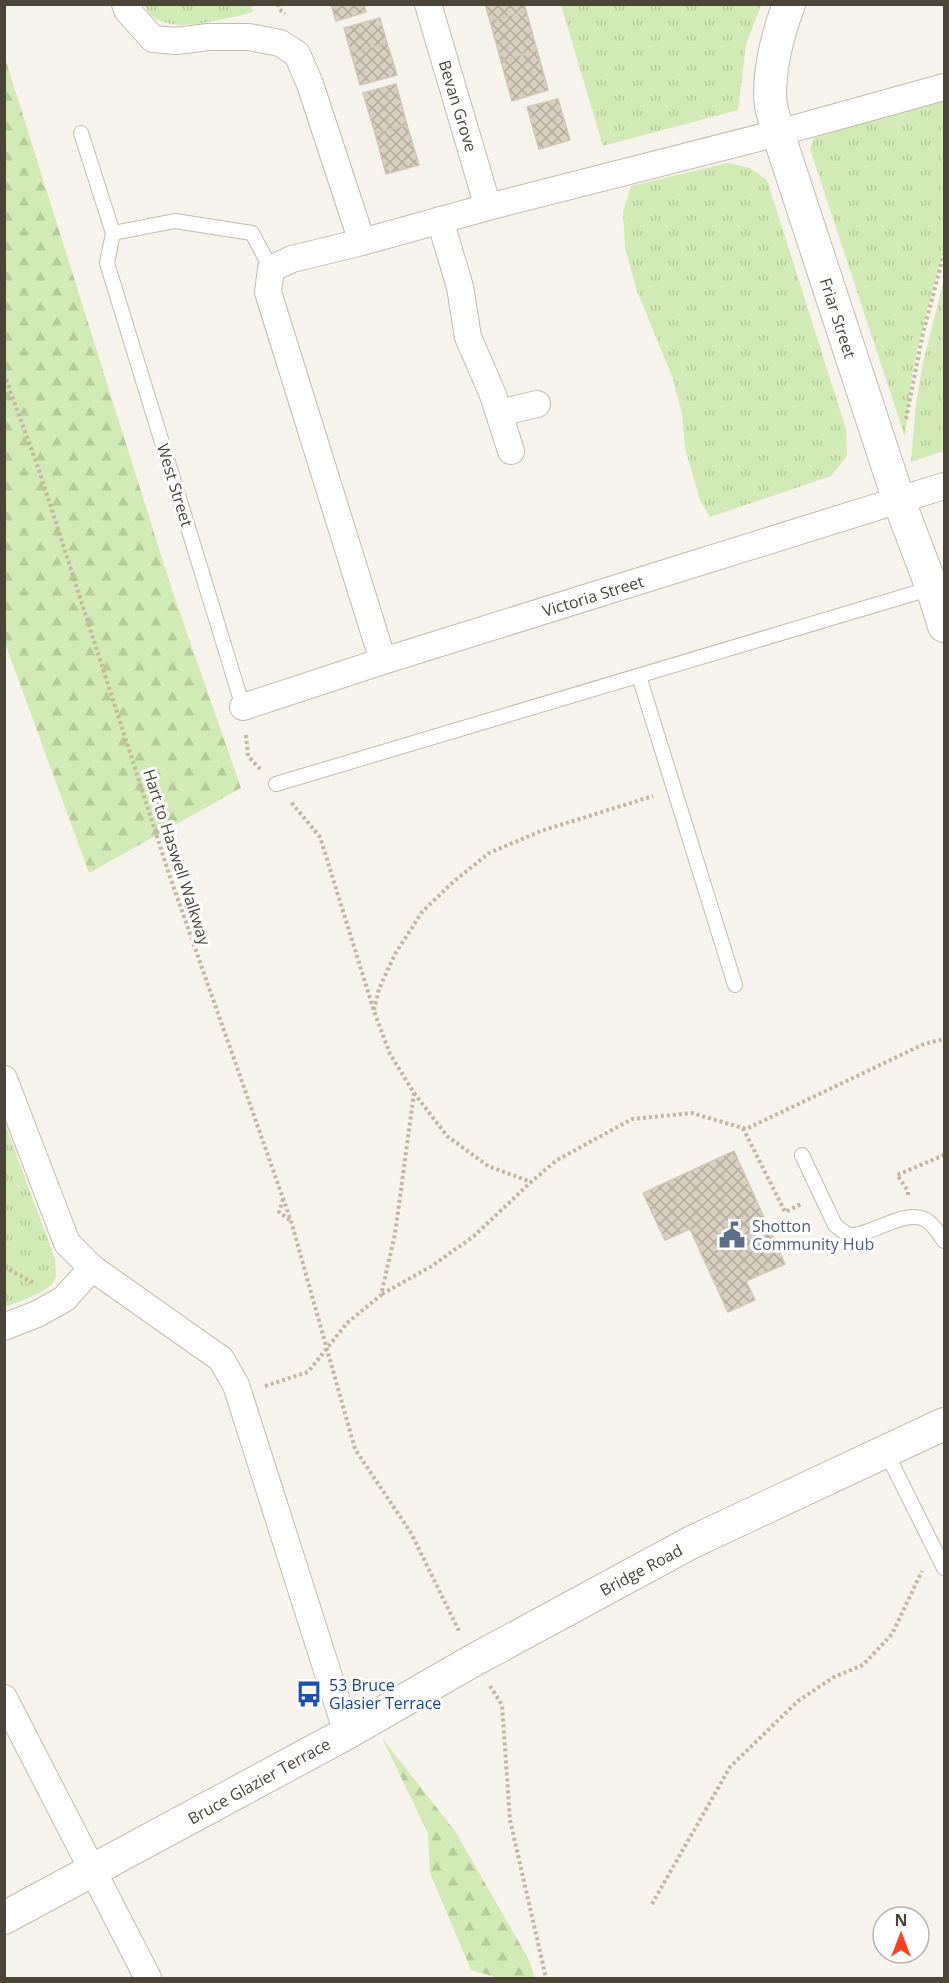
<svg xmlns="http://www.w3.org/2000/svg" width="949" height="1983" font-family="'Open Sans',sans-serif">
	<defs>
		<pattern id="grass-tufts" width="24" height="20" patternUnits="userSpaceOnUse" patternTransform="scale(1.5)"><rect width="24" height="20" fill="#d2eab5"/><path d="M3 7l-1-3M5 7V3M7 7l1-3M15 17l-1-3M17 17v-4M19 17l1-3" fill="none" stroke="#b6ca9c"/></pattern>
		<pattern id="forest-firs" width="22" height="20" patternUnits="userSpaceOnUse" patternTransform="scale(1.5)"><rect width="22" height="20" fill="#d2eab5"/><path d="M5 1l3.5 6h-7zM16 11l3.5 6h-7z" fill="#b6ca9c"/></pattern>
		<pattern id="building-cross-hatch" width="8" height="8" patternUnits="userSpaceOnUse" patternTransform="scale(1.5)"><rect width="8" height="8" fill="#d8cfc1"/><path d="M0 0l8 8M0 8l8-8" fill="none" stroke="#b1aa9e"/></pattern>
	</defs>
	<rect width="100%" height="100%" fill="#f6f3ec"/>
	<!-- grass -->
	<g fill="url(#grass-tufts)">
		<path d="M144,5H251L253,12C227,18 175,35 152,16C149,14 147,8 144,5Z"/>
		<polygon points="561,5 761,5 746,45 738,110 603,146"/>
		<polygon points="944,98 944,250 926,314 912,375 905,437 810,149 814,138"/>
		<polygon points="728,163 750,168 767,180 846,429 847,456 831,476 710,517 700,500 685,448 682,414 672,376 637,291 625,248 623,212 631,186"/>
		<polygon points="944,279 944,451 911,462 916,403 923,363"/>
		<path d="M5,1124L55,1259C55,1266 58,1277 53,1283C43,1294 18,1302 5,1307Z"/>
	</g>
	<!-- forest -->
	<g fill="url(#forest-firs)">
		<polygon points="4,55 171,587 241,788 89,873 5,643"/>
		<polygon points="382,1738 455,1831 528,1958 535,1978 499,1978 471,1970 430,1873 428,1833"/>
	</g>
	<!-- building -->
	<g fill="url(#building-cross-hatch)" stroke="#d3c7b4" stroke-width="1.5">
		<polygon points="331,4 364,4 366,12 336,21"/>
		<polygon points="485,4 524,4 526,11 490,21"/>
		<polygon points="526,11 537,50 501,61 490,21"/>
		<polygon points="380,18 387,43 351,53 344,28"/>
		<polygon points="387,43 397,75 360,85 351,53"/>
		<polygon points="537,50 548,90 512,101 501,61"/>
		<polygon points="396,84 407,125 375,133 363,93"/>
		<polygon points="558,99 570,140 539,149 527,107"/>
		<polygon points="407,125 419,165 386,174 375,133"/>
		<polygon points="734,1151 785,1264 746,1281 755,1300 728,1312 690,1229 665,1240 643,1193"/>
	</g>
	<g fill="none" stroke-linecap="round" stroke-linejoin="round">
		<!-- service casing -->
		<g stroke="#c2bbae" stroke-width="16">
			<g id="service">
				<polyline points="81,133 113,233"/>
				<polyline points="639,676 735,985"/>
				<polyline points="243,707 107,263 113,233 175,221 252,233 271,269"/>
				<polyline points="276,784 932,588"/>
				<path d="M802,1155L835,1225C840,1229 845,1234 851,1235C870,1237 908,1205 929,1222C935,1227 940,1235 944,1241"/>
				<polyline points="886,1452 944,1568"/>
			</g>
		</g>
		<!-- minor casing -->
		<g stroke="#c2bbae" stroke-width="28">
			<g id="minor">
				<polyline points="125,4 127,10 153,39 176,41 208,37 249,37 280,43 297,54 310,84 362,242"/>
				<polyline points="428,4 488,207"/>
				<polyline points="440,220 460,287 468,337 493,395 511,451"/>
				<polyline points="499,413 537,404"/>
				<polyline points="383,661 268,292 271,269 292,259 362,242 488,207 778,133 944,87"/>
				<polyline points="243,707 383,661 944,486"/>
				<polyline points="4,1079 67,1243 92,1268 221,1359 236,1385 347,1733"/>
				<polyline points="4,1327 37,1314 64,1299 92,1268"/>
				<polyline points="4,1698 148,1978"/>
			</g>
		</g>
		<!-- tertiary casing -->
		<g stroke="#c2bbae" stroke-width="34">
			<g id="tertiary">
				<path d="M789,4C778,33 767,75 771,106C773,115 776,124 778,133L899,501L932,588L944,626"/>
				<polyline points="4,1918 347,1733 474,1660 692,1542 944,1424"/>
			</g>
		</g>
		<!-- path -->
		<g stroke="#c4b79f" stroke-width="4" stroke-dasharray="3 3" stroke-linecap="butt">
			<polyline points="278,4 279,9 285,14"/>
			<polyline points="4,374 39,470 169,874 291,1221 355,1449 411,1533 460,1633"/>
			<polyline points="906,419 923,333 944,254"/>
			<polyline points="246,735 248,756 261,770"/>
			<polyline points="374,1010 379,989 395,954 422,912 452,883 489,853 541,831 653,796"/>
			<polyline points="414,1093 447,1136 488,1166 531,1182"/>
			<polyline points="743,1128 785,1212 801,1204"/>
			<polyline points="908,1195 908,1191 897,1175 944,1155"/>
			<polyline points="283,1199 279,1212 291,1221"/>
			<polyline points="4,1267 36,1284"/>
			<polyline points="382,1294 432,1266 474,1236 531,1182 557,1160 632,1119 692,1113 746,1129 924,1044 944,1039"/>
			<polyline points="265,1386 308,1372 347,1323 381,1295 395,1234 414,1093 390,1054 374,1011 320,837 291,802"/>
			<polyline points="490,1686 502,1705 510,1820 546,1978"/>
			<polyline points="652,1904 730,1767 798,1701 834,1677 863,1665 892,1634 922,1571"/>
		</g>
		<!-- service -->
		<use href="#service" stroke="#fff" stroke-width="14"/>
		<!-- minor -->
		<use href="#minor" stroke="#fff" stroke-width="26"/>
		<!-- tertiary -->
		<use href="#tertiary" stroke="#fff" stroke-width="32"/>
	</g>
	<!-- icons -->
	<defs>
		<g id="civic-bare" transform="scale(2.07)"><path d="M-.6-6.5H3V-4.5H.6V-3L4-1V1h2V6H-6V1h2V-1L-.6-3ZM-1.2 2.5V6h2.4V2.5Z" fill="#5c6f8a" stroke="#fff" stroke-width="2.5" paint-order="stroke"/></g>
		<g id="bus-bare" transform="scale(2.07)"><path d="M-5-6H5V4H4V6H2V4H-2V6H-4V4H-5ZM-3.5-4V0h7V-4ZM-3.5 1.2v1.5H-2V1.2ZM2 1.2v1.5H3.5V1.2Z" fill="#1a4fb4" stroke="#fff" stroke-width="2.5" paint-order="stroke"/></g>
	</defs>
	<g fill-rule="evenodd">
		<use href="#civic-bare" x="732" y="1235"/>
		<use href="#bus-bare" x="309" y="1694"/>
	</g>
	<g text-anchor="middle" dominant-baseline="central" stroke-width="6" stroke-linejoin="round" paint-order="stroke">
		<!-- street labels -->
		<g font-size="16" fill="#4b4439" stroke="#fff">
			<text transform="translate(458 106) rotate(73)">Bevan Grove</text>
			<text transform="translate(838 318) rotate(72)">Friar Street</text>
			<text transform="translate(175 485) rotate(73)">West Street</text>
			<text transform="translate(593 596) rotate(-17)">Victoria Street</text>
			<text transform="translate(177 857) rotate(72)">Hart to Haswell Walkway</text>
			<text transform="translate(641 1570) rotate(-28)">Bridge Road</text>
			<text transform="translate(259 1781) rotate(-29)">Bruce Glazier Terrace</text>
		</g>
		<!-- service labels -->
		<g font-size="16" fill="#4e5e75" stroke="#fff" text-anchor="start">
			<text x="752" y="1226">Shotton<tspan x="752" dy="18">Community Hub</tspan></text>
		</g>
		<!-- transit labels -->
		<g font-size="16" fill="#164399" stroke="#fff" text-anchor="start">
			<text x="329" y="1685">53 Bruce<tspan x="329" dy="18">Glasier Terrace</tspan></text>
		</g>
	</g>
	<!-- border -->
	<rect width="949" height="1983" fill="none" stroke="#4b4439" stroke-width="12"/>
	<!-- north arrow -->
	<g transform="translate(901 1935)"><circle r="28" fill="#ffffff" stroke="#b7b4b0" stroke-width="1.5"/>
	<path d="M0-4.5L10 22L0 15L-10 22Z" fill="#fc3f1d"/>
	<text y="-9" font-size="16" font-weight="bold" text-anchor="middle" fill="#4b4439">N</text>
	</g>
</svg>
